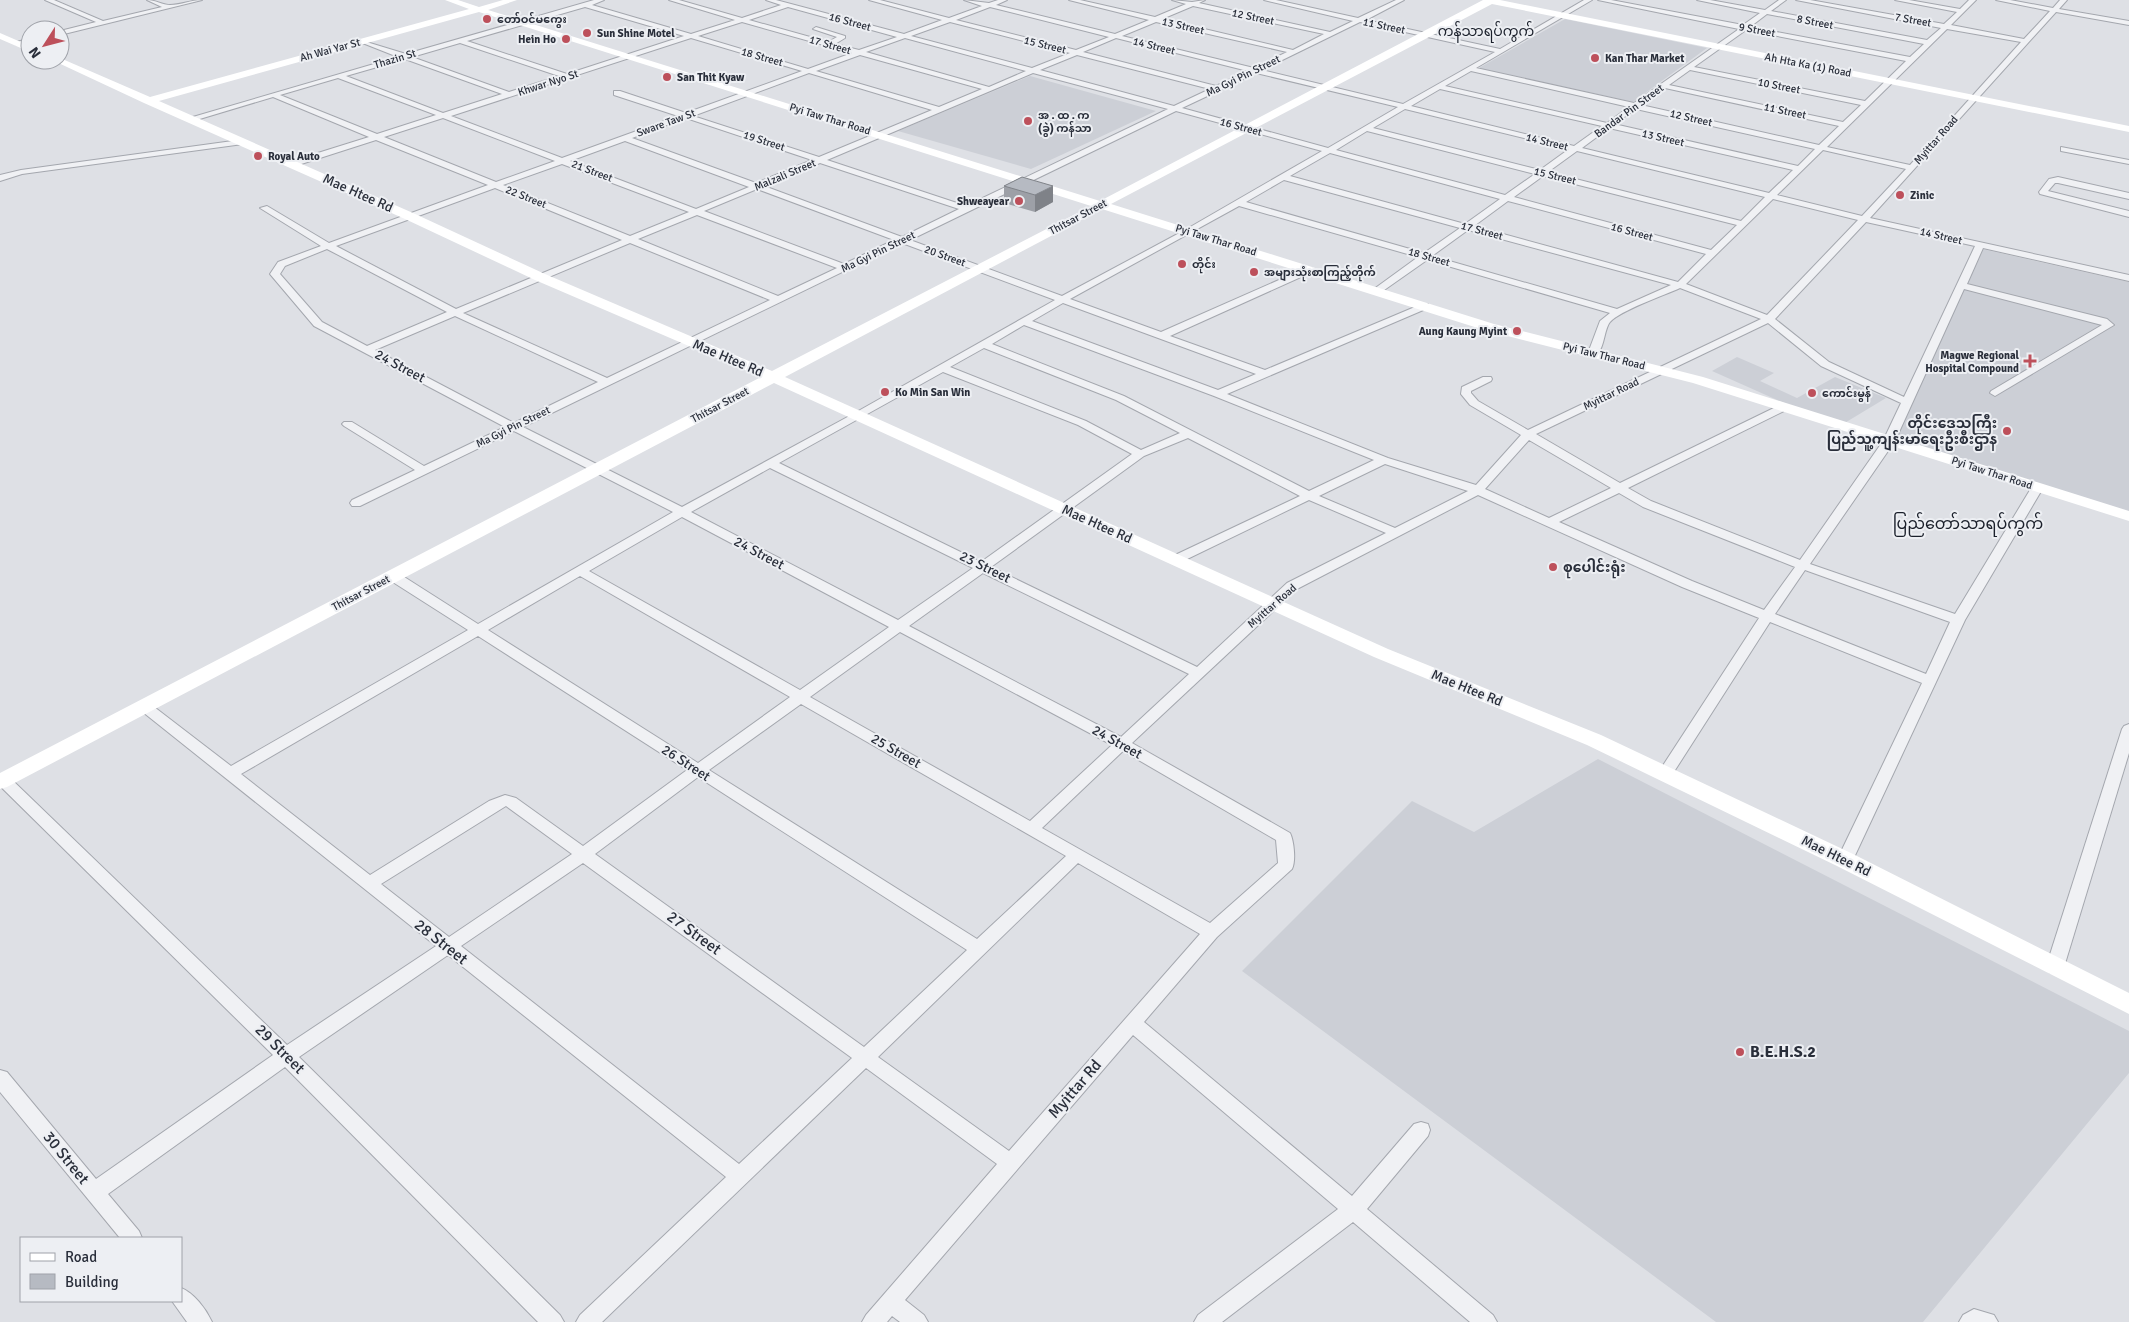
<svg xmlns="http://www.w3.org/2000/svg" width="2129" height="1322" font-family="Signika,'Noto Sans Myanmar',sans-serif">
	<rect width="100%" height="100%" fill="#dee0e5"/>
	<!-- built -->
	<g fill="#cccfd6">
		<polygon points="1565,19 1707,48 1633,102 1479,68"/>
		<polygon points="1030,76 1156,111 1031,169 898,131"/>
		<polygon points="1982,249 2129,282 2129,512 1896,440"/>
		<polygon points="1737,357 1774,373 1760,381 1797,398 1835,377 1886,398 1838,427 1712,371"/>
		<polygon points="1598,759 2129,1031 2129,1073 1923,1322 1716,1322 1242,971 1412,801 1474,832"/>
	</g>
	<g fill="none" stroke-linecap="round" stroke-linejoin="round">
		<!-- street casing -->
		<g stroke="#a4a7ae" stroke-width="2">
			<g id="street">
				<path d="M45,0H54L103,21L162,7L147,0C155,0 163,5 170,5C181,5 191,0 202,0L60,35V31L96,22Z"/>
				<path d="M594,0H604L592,5L691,34L735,20L669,0H679L742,18L781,5L766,0H776L904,34L942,20L869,0H880L949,18L982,6L964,0L989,3L998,0H1007L996,5L1115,34L1149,20L1069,0H1080L1155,17L1186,4L1172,0L1192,2L1205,0L1199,3L1330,32L1353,21L1264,0H1276L1358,18L1396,0H1404L1366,20L1500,49L1584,0H1592L1476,68L1634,103L1739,29L1598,0H1611L1743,25L1760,13L1697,0H1710L1765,10L1779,0H1786L1771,11L1927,40L1941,28L1796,0H1810L1944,24L1957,12L1895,0H1909L1960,9L1969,0H1976L1951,25L2024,39L2050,11L1996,0H2010L2053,8L2060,0H2067L2059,9L2129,21V25L2056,12L1870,218L2129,275V281L1983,248L1967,284L2107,319L2114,325L1995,396L1990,393L1991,391L2102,325L1964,289L1895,441L1810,564L1955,614L2033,485L2037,484L2043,488L1965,620L1851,864L1845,866L1839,864L1837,860L1922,683L1770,622L1670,778L1665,779L1660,778L1657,774L1660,770L1759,618L1682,587L1478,495L1297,589L1132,743L1290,833C1294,841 1296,861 1292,869L1217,937L1144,1022L1352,1196L1414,1124L1421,1122L1428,1124L1430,1130L1428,1136L1367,1209L1493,1315L1497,1322H1470L1353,1222L1222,1322H1194L1198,1315L1338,1209L1133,1035L905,1300L924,1315L928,1322H900L892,1316L887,1322H862L866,1315L997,1164L866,1068L602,1322H576L580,1315L726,1177L448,955L299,1057L560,1315L564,1322H538L285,1067L108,1194L139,1231L142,1238H120L0,1092V1070L7,1072L96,1179L273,1055L0,786V776H8L287,1045L436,946L139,709L137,706L139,703H149L231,766L468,630L388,579L387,576L388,573H398L478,624L673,512L514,431L360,506H352L350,503L352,500L415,470L344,426L342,424L344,422H352L424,466L505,427L314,326L270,274L278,262L321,246L260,208L267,206L329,243L488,185L376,140L295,166H289V162L369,137L273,97L193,121L186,119L398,57L360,42V40L406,54ZM1193,6L1324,34L1293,50L1162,19ZM585,7L684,36L567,74L467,41ZM788,7L897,37L859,50L835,44L845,38V36L816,27L813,29L837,37L828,42L749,20ZM990,7L1109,37L1076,50L956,20ZM1767,14L1924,44L1910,57L1750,27ZM742,22L852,53L808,69L698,36ZM950,22L1070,53L1032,68L911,36ZM1156,22L1287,52L1254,68L1122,36ZM1360,22L1495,52L1403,104L1262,70ZM1947,29L2021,42L1910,165L1827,147ZM1746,30L1906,61L1865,101L1694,67ZM691,38L802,71L686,113L620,91H614V95L678,116L562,158L451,116ZM905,38L1026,71L989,87L866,52ZM1116,38L1248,71L1216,86L1083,52ZM460,43L559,76L509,92L412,57ZM860,55L982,89L939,107L816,71ZM1077,55L1210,89L1174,106L1040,70ZM405,59L502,94L443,113L346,76ZM1690,70L1861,105L1843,122L1669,85ZM1471,71L1629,107L1607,123L1445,86ZM809,73L932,110L819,157L693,116ZM1033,73L1168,109L966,206L827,160ZM1256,73L1398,107L1328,148L1182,108ZM338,78L436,115L377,134L280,95ZM1665,88L1839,126L1819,145L1641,105ZM1440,89L1602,126L1574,146L1411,106ZM1405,109L1569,149L1540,170L1373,128ZM1636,109L1815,149L1798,166L1614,124ZM1176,111L1322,151L1185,230L1062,296L910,240ZM443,118L555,161L496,182L384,137ZM686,118L812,160L756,183L632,138ZM1609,128L1793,170L1769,193L1582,148ZM1367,131L1535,174L1505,195L1336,150ZM625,141L749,187L696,209L570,161ZM1823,150L1906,169L1862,216L1777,195ZM1577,151L1765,197L1741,221L1548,172ZM1330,153L1500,199L1465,224L1290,176ZM820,163L959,209L902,237L764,186ZM562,164L689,212L630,236L503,185ZM1543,176L1737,225L1711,250L1514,197ZM1284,180L1460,228L1424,253L1246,202ZM495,188L622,240L456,309L336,246ZM757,189L894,240L844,264L704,211ZM1773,199L1858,220L1767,315L1686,284ZM1508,201L1706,254L1678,282L1474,226ZM1239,206L1418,257L1374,289V293H1380L1427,260L1610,313L1600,321L1588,353L1593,356C1605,353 1603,331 1610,322C1619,311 1665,295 1680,288L1761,319L1528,430L1478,401L1471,393V391L1491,381L1492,379L1491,377H1483L1462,387L1461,394L1470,405L1521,435L1476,485L1388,458L1227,394L1428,308V304H1422L1265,370L1170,336L1312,272V268H1306L1161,332L1070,299ZM697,215L837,268L778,296L638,239ZM1866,222L1975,246L1904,397L1829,362L1775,319ZM1468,230L1671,285L1617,309L1432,256ZM630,243L770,300L607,378L463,313ZM902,243L1055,300L853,414L682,507L523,427ZM327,249L447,312L367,346L322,322L280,274L285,266ZM1063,303L1256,374L1218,390L1032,321ZM455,316L598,382L514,423L375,350ZM1768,323L1821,366L1901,403L1883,441L1800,560L1651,501L1628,488L1788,409L1789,407L1788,405H1780L1620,483L1536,434ZM1024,325L1214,396L1374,460L1309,491L1124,396L992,344ZM984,348L1116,400L1180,433L1141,450L1086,421L950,367ZM943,372L1078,425L1132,454L981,562L779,463ZM1188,438L1300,496L1173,556L1171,559L1173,562H1181L1309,500L1386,533L1287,583L1197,667L991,567L1144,456ZM1529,440L1611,488L1549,518L1485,489ZM1385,464L1468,491L1395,528L1319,496ZM770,468L973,568L898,620L691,512ZM1619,493L1643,507L1795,567L1764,610L1692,581L1559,522ZM682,517L889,627L800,690L589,571ZM1805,570L1950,622L1926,674L1775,614ZM983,573L1189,674L1121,737L909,626ZM580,576L790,697L698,763L488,630ZM900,632L1112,745L1030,821L810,697ZM478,636L687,770L583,846L516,798L505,795L489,801L370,875L241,774ZM801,704L1066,856L977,939L709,770ZM1123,751L1276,840L1278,863L1210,923L1042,828ZM698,777L967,950L864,1047L595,854ZM506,806L572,854L449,937L381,884ZM583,863L852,1058L739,1164L461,946ZM1078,863L1200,934L1009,1151L878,1057Z"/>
				<polygon points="30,38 30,42 17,45 14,43"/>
				<polygon points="240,140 244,142 243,144 22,174 0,181 0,175 21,170"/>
				<polygon points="2061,147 2129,160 2129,164 2061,151"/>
				<polygon points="2058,177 2129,193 2129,199 2058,183 2055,183 2048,191 2129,211 2129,217 2040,194 2039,192 2049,179"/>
				<polygon points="2129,724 2129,753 2064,967 2061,972 2055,974 2049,972 2046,967 2122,729 2124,726"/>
				<path d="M181,1288C194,1293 206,1309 212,1322H187L172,1301H181Z"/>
				<polygon points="1974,1309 1994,1315 1998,1322 1959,1322 1963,1315"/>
			</g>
		</g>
		<!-- street -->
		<use href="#street" fill="#f0f1f4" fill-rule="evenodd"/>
		<!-- secondary -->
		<g fill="#fff" fill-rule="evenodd">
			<path d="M445,0H458L479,7L503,0H517L488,10L1100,201L1483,0H1500L2129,126V132L1492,4L1111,204L1494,324L1703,377L2129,511V521L1693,383L1484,330L1102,209L785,377L1388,649L1601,735L1853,854L2129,993V1014L1837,866L1587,745L1374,657L774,383L7,787L0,789V773L761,377L535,280L405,219L144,103L52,60H60V58L150,97L469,9ZM479,12L1091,206L772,371L545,274L413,213L159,101Z"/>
			<polygon points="0,33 30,46 30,52 0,39"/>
		</g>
	</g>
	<!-- wall -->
	<polygon fill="#9da0a7" points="1022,177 1053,202 1035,212 1004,203 1004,186"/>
	<!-- shaded-wall -->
	<polygon fill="#7f8288" points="1053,186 1053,202 1035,212 1035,195"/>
	<!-- building -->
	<polygon fill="#b6bac2" stroke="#7f8288" points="1022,177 1053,186 1035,195 1004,186"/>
	<!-- markers -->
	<g fill="#bd505b" stroke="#edeff3" stroke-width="2">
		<circle cx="487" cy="19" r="5"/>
		<circle cx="587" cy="33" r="5"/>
		<circle cx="566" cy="39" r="5"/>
		<circle cx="1595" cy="58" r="5"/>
		<circle cx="667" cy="77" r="5"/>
		<circle cx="1028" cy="121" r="5"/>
		<circle cx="258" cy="156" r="5"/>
		<circle cx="1900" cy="195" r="5"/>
		<circle cx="1019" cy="201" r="5"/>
		<circle cx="1182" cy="264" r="5"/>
		<circle cx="1254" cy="272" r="5"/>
		<circle cx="1517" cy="331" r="5"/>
		<path d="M2027.5 353.5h5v5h5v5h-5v5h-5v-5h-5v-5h5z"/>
		<circle cx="885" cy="392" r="5"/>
		<circle cx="1812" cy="393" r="5"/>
		<circle cx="2007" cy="431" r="5"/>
		<circle cx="1553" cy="567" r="5"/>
		<circle cx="1740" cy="1052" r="5"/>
	</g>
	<g text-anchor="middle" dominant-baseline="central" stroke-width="4" stroke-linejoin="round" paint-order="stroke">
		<!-- far-street labels -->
		<g font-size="11" fill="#292e3a" stroke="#edeff3">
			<text transform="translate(1253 17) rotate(12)">12 Street</text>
			<text transform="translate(1913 20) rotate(10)">7 Street</text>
			<text transform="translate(850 22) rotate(15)">16 Street</text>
			<text transform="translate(1815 22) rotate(11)">8 Street</text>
			<text transform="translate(1183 26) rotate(13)">13 Street</text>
			<text transform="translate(1384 26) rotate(12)">11 Street</text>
			<text transform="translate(1757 30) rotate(11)">9 Street</text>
			<text transform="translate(830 45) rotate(16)">17 Street</text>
			<text transform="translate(1045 45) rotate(14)">15 Street</text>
			<text transform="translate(1154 46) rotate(14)">14 Street</text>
			<text transform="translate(330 50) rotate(-15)">Ah Wai Yar St</text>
			<text transform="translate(762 57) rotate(16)">18 Street</text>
			<text transform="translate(395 59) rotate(-17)">Thazin St</text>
			<text transform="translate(1808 65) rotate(11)">Ah Hta Ka (1) Road</text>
			<text transform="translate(1243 76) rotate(-26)">Ma Gyi Pin Street</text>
			<text transform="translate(548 83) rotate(-18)">Khwar Nyo St</text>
			<text transform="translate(1779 86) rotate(11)">10 Street</text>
			<text transform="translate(1629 111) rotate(-36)">Bandar Pin Street</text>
			<text transform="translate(1785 111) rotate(12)">11 Street</text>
			<text transform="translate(1691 118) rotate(13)">12 Street</text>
			<text transform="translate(830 119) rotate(17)">Pyi Taw Thar Road</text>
			<text transform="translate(666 123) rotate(-20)">Sware Taw St</text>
			<text transform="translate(1241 127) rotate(15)">16 Street</text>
			<text transform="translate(1663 138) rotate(13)">13 Street</text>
			<text transform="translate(1936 140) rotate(-49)">Myittar Road</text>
			<text transform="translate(764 141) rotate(18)">19 Street</text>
			<text transform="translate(1547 142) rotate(14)">14 Street</text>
			<text transform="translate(592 171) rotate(21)">21 Street</text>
			<text transform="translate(785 175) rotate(-23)">Malzali Street</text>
			<text transform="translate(1555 176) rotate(14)">15 Street</text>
			<text transform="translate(526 197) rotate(22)">22 Street</text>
			<text transform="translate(1078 217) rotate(-28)">Thitsar Street</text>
			<text transform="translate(1482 231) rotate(15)">17 Street</text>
			<text transform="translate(1632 232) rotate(15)">16 Street</text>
			<text transform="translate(1941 236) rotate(13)">14 Street</text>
			<text transform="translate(1216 240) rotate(17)">Pyi Taw Thar Road</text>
			<text transform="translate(878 252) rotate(-26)">Ma Gyi Pin Street</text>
			<text transform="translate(945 256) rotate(20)">20 Street</text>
			<text transform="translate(1429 257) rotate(16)">18 Street</text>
			<text transform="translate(1604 356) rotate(14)">Pyi Taw Thar Road</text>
			<text transform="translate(1611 394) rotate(-26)">Myittar Road</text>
			<text transform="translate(720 405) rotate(-28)">Thitsar Street</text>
			<text transform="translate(513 427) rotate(-26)">Ma Gyi Pin Street</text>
			<text transform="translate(1992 473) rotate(18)">Pyi Taw Thar Road</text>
			<text transform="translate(361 593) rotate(-28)">Thitsar Street</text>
			<text transform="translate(1272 606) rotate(-41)">Myittar Road</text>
		</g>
		<!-- far-poi labels -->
		<g font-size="11" font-weight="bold" fill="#292e3a" stroke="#edeff3" text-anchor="start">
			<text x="497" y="19">တော်ဝင်မကွေး</text>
			<text x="597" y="33">Sun Shine Motel</text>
			<text x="556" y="39" text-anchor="end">Hein Ho</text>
			<text x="1605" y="58">Kan Thar Market</text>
			<text x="677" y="77">San Thit Kyaw</text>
			<text x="1038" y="115">အ . ထ . က<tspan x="1038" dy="13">(ခွဲ) ကန်သာ</tspan></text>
			<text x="268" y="156">Royal Auto</text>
			<text x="1910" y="195">Zinic</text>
			<text x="1009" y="201" text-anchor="end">Shweayear</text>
			<text x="1192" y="264">တိုင်း</text>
			<text x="1264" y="272">အများသုံးစာကြည့်တိုက်</text>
			<text x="1507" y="331" text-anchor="end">Aung Kaung Myint</text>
			<text x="2019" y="355" text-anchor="end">Magwe Regional<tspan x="2019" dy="13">Hospital Compound</tspan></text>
			<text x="895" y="392">Ko Min San Win</text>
			<text x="1822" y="393">ကောင်းမွန်</text>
		</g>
		<!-- far-quarter labels -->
		<g font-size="14" fill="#1b202b" stroke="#edeff3">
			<text x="1486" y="31">ကန်သာရပ်ကွက်</text>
		</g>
		<!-- street labels -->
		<g font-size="14" fill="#292e3a" stroke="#edeff3">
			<text transform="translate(358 193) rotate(24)">Mae Htee Rd</text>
			<text transform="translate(728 358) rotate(23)">Mae Htee Rd</text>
			<text transform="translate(400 366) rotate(28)">24 Street</text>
			<text transform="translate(1097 524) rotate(24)">Mae Htee Rd</text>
			<text transform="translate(759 553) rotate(28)">24 Street</text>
			<text transform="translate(985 567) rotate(26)">23 Street</text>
			<text transform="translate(1467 688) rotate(22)">Mae Htee Rd</text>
			<text transform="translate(1117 742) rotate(29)">24 Street</text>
			<text transform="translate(896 751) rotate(30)">25 Street</text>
			<text transform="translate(686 763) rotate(33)">26 Street</text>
			<text transform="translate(1836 856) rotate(26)">Mae Htee Rd</text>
		</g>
		<!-- poi labels -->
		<g font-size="14" font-weight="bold" fill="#292e3a" stroke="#edeff3" text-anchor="end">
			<text x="1997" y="423">တိုင်းဒေသကြီး<tspan x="1997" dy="16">ပြည်သူ့ကျန်းမာရေးဦးစီးဌာန</tspan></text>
			<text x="1563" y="567" text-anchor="start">စုပေါင်းရုံး</text>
		</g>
		<!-- quarter labels -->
		<g font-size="16" fill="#1b202b" stroke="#edeff3">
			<text x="1968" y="524">ပြည်တော်သာရပ်ကွက်</text>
		</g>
		<!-- near-street labels -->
		<g font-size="16" fill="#292e3a" stroke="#edeff3">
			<text transform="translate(694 933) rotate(36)">27 Street</text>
			<text transform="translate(441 942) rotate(38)">28 Street</text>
			<text transform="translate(280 1049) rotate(45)">29 Street</text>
			<text transform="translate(1075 1089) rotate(-49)">Myittar Rd</text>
			<text transform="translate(66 1158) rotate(51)">30 Street</text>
		</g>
		<!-- near-poi labels -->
		<g font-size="16" font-weight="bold" fill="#292e3a" stroke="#edeff3" text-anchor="start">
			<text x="1750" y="1052">B.E.H.S.2</text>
		</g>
	</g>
	<!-- legend -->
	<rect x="20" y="1237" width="162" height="65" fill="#edeff3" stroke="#9fa2a9"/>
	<rect x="30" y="1253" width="25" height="8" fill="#ffffff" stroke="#9fa2a9"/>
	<text x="65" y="1262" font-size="15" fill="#292e3a">Road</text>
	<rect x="30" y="1274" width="25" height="15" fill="#b6bac2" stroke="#9fa2a9"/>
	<text x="65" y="1287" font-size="15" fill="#292e3a">Building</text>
	<!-- north arrow -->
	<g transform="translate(45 45) rotate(234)"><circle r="24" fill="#edeff3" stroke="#9fa2a9"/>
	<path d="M0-4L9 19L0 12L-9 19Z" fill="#bd505b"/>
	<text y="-8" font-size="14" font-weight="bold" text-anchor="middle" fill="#292e3a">N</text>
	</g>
</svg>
